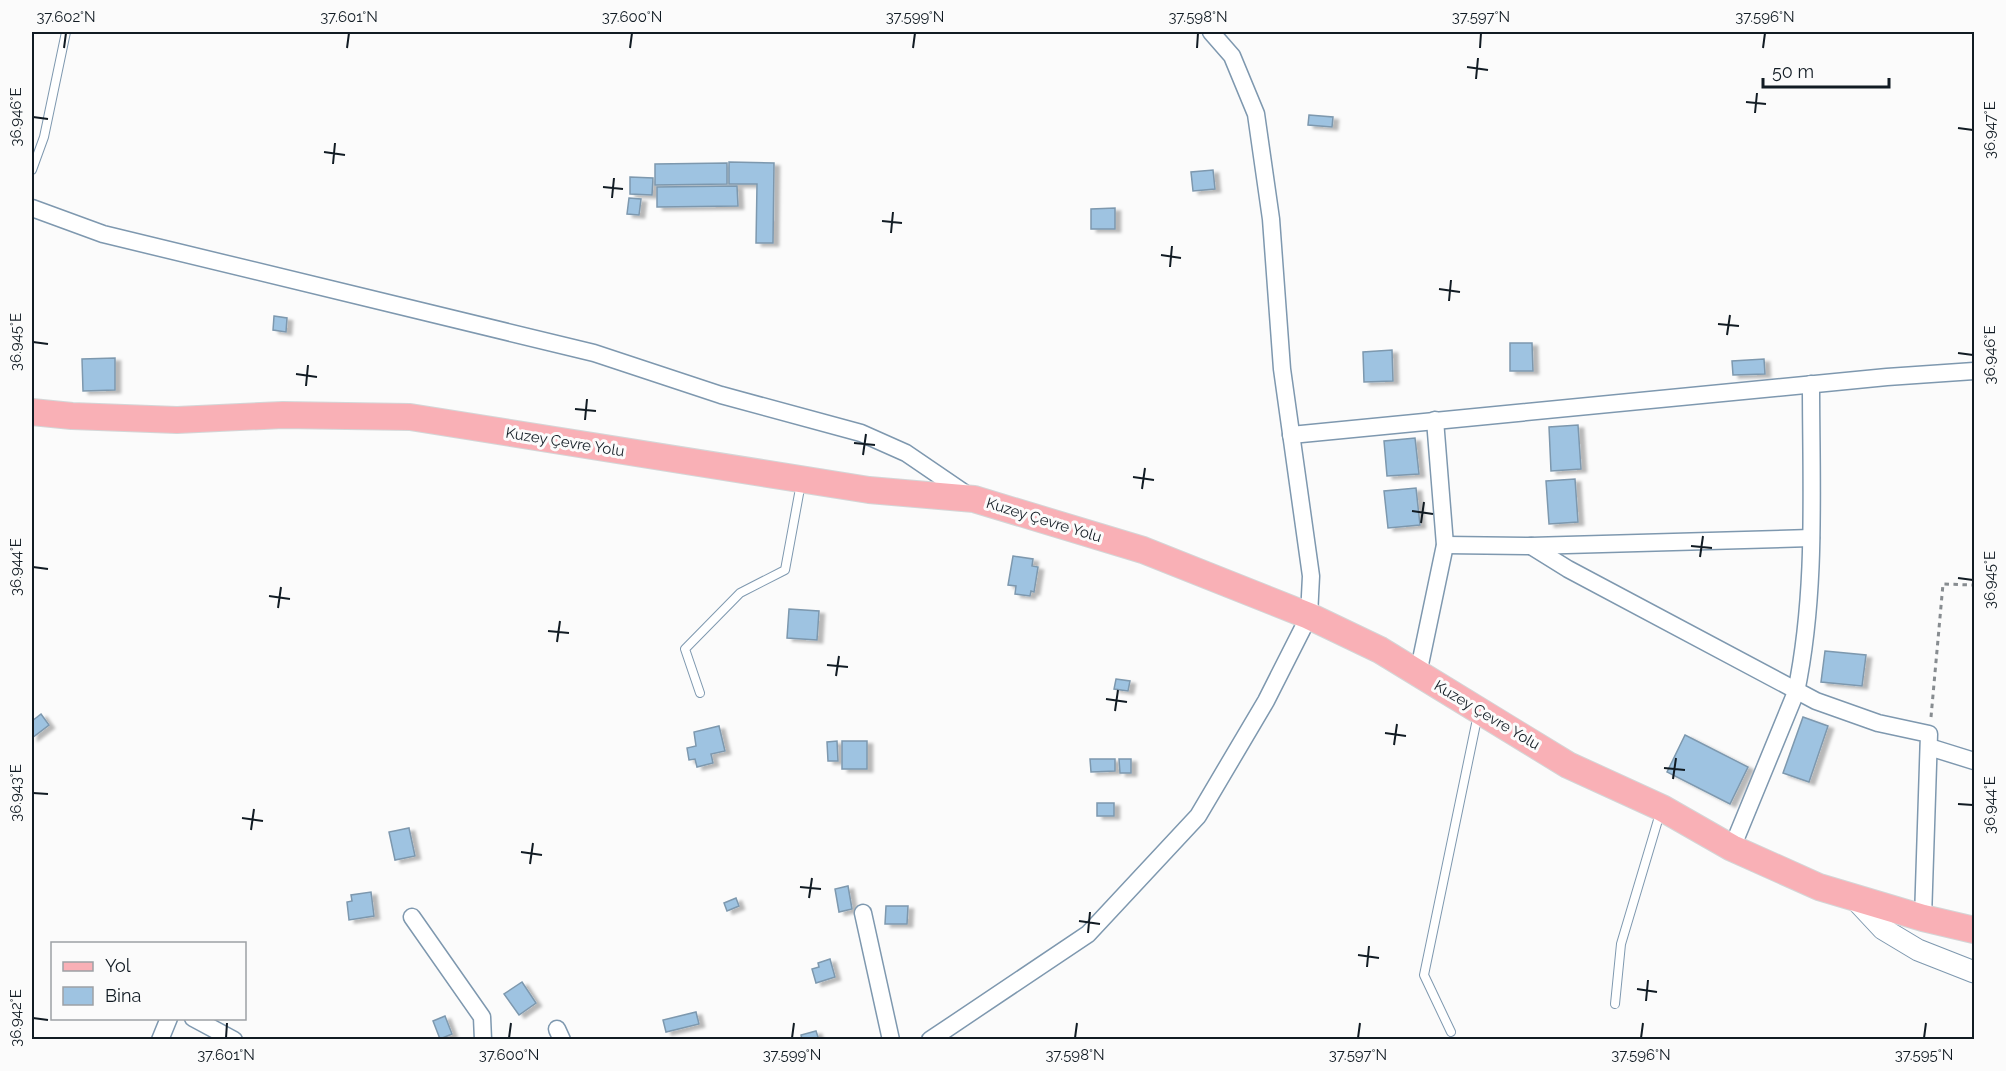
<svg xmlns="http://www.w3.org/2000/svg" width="2006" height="1071" font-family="Raleway,sans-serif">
	<defs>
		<filter id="shadow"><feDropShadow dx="5.5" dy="3" stdDeviation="1.5" flood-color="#0004"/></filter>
	</defs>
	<rect width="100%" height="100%" fill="#fbfbfb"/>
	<!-- building -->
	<g fill="#9ec3e1" stroke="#7d98ae" stroke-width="1.5" filter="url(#shadow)">
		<polygon points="1309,115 1333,117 1332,127 1308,125"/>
		<polygon points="729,162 774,163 773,243 756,243 757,184 729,184"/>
		<polygon points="727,163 727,184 655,185 655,164"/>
		<polygon points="1213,170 1215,189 1193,191 1191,172"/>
		<polygon points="630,177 653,178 652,195 630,194"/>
		<polygon points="737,186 738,206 657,207 657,187"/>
		<polygon points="629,198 641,199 639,215 627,214"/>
		<polygon points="1115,208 1115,229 1091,229 1091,209"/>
		<polygon points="274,316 287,318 286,332 273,330"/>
		<polygon points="1510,343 1532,343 1533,371 1510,371"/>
		<polygon points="1392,350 1393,381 1364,382 1363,352"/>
		<polygon points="115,358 115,390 83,391 82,359"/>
		<polygon points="1764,359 1765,374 1733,375 1732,361"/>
		<polygon points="1578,425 1581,469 1551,471 1549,427"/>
		<polygon points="1415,438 1419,474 1387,476 1384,441"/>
		<polygon points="1575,479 1578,522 1549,524 1546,481"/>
		<polygon points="1416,488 1420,525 1388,528 1384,491"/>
		<polygon points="1013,556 1033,559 1032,566 1038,567 1034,592 1031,591 1030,596 1015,594 1016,586 1008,585"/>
		<polygon points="789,609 819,611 817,640 787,638"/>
		<polygon points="1825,651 1866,655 1862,686 1821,682"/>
		<polygon points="1116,679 1130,681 1128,691 1114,689"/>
		<polygon points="41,714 49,725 32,738 32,721"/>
		<polygon points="1803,717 1828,726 1809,782 1783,773"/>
		<polygon points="719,726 725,751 711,754 713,763 697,767 695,759 689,760 687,748 696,746 694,732"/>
		<polygon points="1685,735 1748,767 1730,804 1667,772"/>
		<polygon points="837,741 838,761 828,761 827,742"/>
		<rect x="842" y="741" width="25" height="28"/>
		<polygon points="1090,759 1115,759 1115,771 1091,772"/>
		<polygon points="1119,759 1131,759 1131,773 1120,773"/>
		<rect x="1097" y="803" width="17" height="13"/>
		<polygon points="409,828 415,856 395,860 389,832"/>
		<polygon points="848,886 852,909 839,912 835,889"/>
		<polygon points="371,892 374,916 349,920 347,902 352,901 351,895"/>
		<polygon points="736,898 739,906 727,911 724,903"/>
		<polygon points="886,906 908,906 907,924 885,924"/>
		<polygon points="830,959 835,977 816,983 812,969 819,967 818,963"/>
		<polygon points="522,982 536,1003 519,1015 504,994"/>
		<polygon points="696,1012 699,1024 666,1032 663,1020"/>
		<polygon points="445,1016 452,1034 440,1039 433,1021"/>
		<polygon points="816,1031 819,1040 802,1040 801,1035"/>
	</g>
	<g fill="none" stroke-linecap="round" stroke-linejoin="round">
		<!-- service casing -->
		<g stroke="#7e98af" stroke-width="10">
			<g id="service">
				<polyline points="32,170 44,137 66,32"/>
				<polyline points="700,693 685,649 740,593 785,570 801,483"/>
				<polyline points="1615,1004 1621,944 1661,810"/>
				<polyline points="1451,1032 1424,975 1478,714"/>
			</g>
		</g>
		<!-- minor casing -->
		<g stroke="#7e98af" stroke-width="19">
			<g id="minor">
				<polyline points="32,208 103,234 594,353 721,395 861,433 906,453 969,496"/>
				<polyline points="1291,435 1887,377 1974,371"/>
				<polyline points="1445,545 1531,546 1811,538"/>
				<polyline points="1531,546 1568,569 1816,701 1878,723 1929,734 1923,918"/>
				<polyline points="1418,674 1445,545 1435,420"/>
				<polyline points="1929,747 1974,761"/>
				<path d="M1732,848L1796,692C1817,591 1811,487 1811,384"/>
				<polyline points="863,913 891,1040"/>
				<polyline points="412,917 482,1017 483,1040"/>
				<polyline points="193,1018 234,1040"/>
				<polyline points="557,1029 562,1040"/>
				<polyline points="160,1040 169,1018"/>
				<polyline points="930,1040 1088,934 1198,816 1266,701 1309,616 1311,576 1282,369 1271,219 1256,114 1232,56 1211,32"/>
			</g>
		</g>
		<!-- tertiary casing -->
		<g stroke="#7e98af" stroke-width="23">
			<polyline id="tertiary" points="1855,899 1883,929 1918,950 1974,972"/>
		</g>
		<!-- primary casing -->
		<g stroke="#d4d6d7" stroke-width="28">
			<polyline id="primary" points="32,412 72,416 177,420 283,415 410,417 869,490 974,499 1143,550 1309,616 1380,650 1568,765 1662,808 1732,848 1819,887 1923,918 1974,930"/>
		</g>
		<!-- path -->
		<polyline stroke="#878c90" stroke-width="3" stroke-dasharray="4.5 4.5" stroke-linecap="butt" points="1931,717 1943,584 1974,585"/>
		<!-- service -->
		<use href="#service" stroke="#fff" stroke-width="8"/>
		<!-- minor -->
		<use href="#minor" stroke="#fff" stroke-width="16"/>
		<!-- tertiary -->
		<use href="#tertiary" stroke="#fff" stroke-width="21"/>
		<!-- primary -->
		<use href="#primary" stroke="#f9b0b6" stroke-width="26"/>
	</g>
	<!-- ticks -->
	<path fill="none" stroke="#111b23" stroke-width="2" d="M64,48L66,33M347,48L349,33M630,48L632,33M913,48L915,33M1197,48L1198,33M1480,48L1481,33M1763,48L1765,33M1467,67L1488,70M1476,79L1478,58M1746,102L1766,104M1755,113L1757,93M33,117L48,119M1958,128L1973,130M324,152L345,155M333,164L335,143M603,187L623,189M612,198L614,178M882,221L902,223M891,233L893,212M1161,255L1181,258M1170,267L1172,246M1439,289L1460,292M1449,301L1451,280M1718,324L1739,326M1727,335L1730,315M33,342L48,344M1958,353L1973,355M296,374L317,377M306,386L308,365M575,409L596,411M585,420L587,399M854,443L875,445M863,455L866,434M1133,477L1154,480M1142,489L1145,468M1412,511L1433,514M1421,523L1424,502M1691,546L1712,548M1700,557L1703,536M33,567L48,569M1958,578L1973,580M269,596L290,599M278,608L281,587M548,631L569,633M557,642L560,621M827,665L848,667M836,676L839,656M1106,699L1127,702M1115,711L1118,690M1385,733L1406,736M1394,745L1397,724M1664,768L1685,770M1673,779L1676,758M33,793L48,794M1958,804L1973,805M242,818L263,821M251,830L254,809M521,852L542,855M530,864L533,843M800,887L821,889M809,898L812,878M1079,921L1100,924M1088,933L1090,912M1358,955L1379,958M1367,967L1369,946M1637,989L1657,992M1646,1001L1648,980M33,1018L48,1020M226,1038L227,1023M509,1038L511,1023M792,1038L794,1023M1075,1038L1077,1023M1358,1038L1360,1023M1641,1038L1643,1023M1924,1038L1926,1023"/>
	<g text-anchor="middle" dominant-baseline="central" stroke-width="6" stroke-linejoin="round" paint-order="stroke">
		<!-- street labels -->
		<g font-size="15" fill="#111b23" stroke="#fbfbfb">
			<text transform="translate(565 442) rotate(9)">Kuzey Çevre Yolu</text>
			<text transform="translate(1044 520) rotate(17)">Kuzey Çevre Yolu</text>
			<text transform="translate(1487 715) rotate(31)">Kuzey Çevre Yolu</text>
		</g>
	</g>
	<!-- border -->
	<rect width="2006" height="1071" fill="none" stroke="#fbfbfb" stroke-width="66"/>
	<!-- legend -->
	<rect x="51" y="942" width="195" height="78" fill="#fbfbfb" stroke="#9da1a5" stroke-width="1.5"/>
	<rect x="63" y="962" width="30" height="9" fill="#f9b0b6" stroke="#9da1a5" stroke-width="1.5"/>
	<text x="105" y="972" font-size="18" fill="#111b23">Yol</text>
	<rect x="63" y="987" width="30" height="18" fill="#9ec3e1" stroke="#9da1a5" stroke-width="1.5"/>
	<text x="105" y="1002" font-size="18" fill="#111b23">Bina</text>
	<!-- scale -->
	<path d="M1763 78v9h126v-9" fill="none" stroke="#111b23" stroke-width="3"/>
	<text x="1772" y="78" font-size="18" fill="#111b23" stroke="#fbfbfb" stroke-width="4.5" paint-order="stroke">50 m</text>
	<rect x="33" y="33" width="1940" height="1005" fill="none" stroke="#111b23" stroke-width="2"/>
	<g font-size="15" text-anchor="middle" fill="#111b23">
		<text x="66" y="22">37.602°N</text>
		<text x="349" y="22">37.601°N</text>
		<text x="632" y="22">37.600°N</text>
		<text x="915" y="22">37.599°N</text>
		<text x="1198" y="22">37.598°N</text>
		<text x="1481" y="22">37.597°N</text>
		<text x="1765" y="22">37.596°N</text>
		<text transform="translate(16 117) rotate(-90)" y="5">36.946°E</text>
		<text transform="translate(1990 130) rotate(-90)" y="5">36.947°E</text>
		<text transform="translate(16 342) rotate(-90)" y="5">36.945°E</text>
		<text transform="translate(1990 355) rotate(-90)" y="5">36.946°E</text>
		<text transform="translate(16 567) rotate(-90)" y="5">36.944°E</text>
		<text transform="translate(1990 580) rotate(-90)" y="5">36.945°E</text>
		<text transform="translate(16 793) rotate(-90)" y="5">36.943°E</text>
		<text transform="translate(1990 805) rotate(-90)" y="5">36.944°E</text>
		<text transform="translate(16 1018) rotate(-90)" y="5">36.942°E</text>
		<text x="226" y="1060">37.601°N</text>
		<text x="509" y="1060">37.600°N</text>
		<text x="792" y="1060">37.599°N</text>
		<text x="1075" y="1060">37.598°N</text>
		<text x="1358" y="1060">37.597°N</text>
		<text x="1641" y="1060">37.596°N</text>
		<text x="1924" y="1060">37.595°N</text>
	</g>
</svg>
